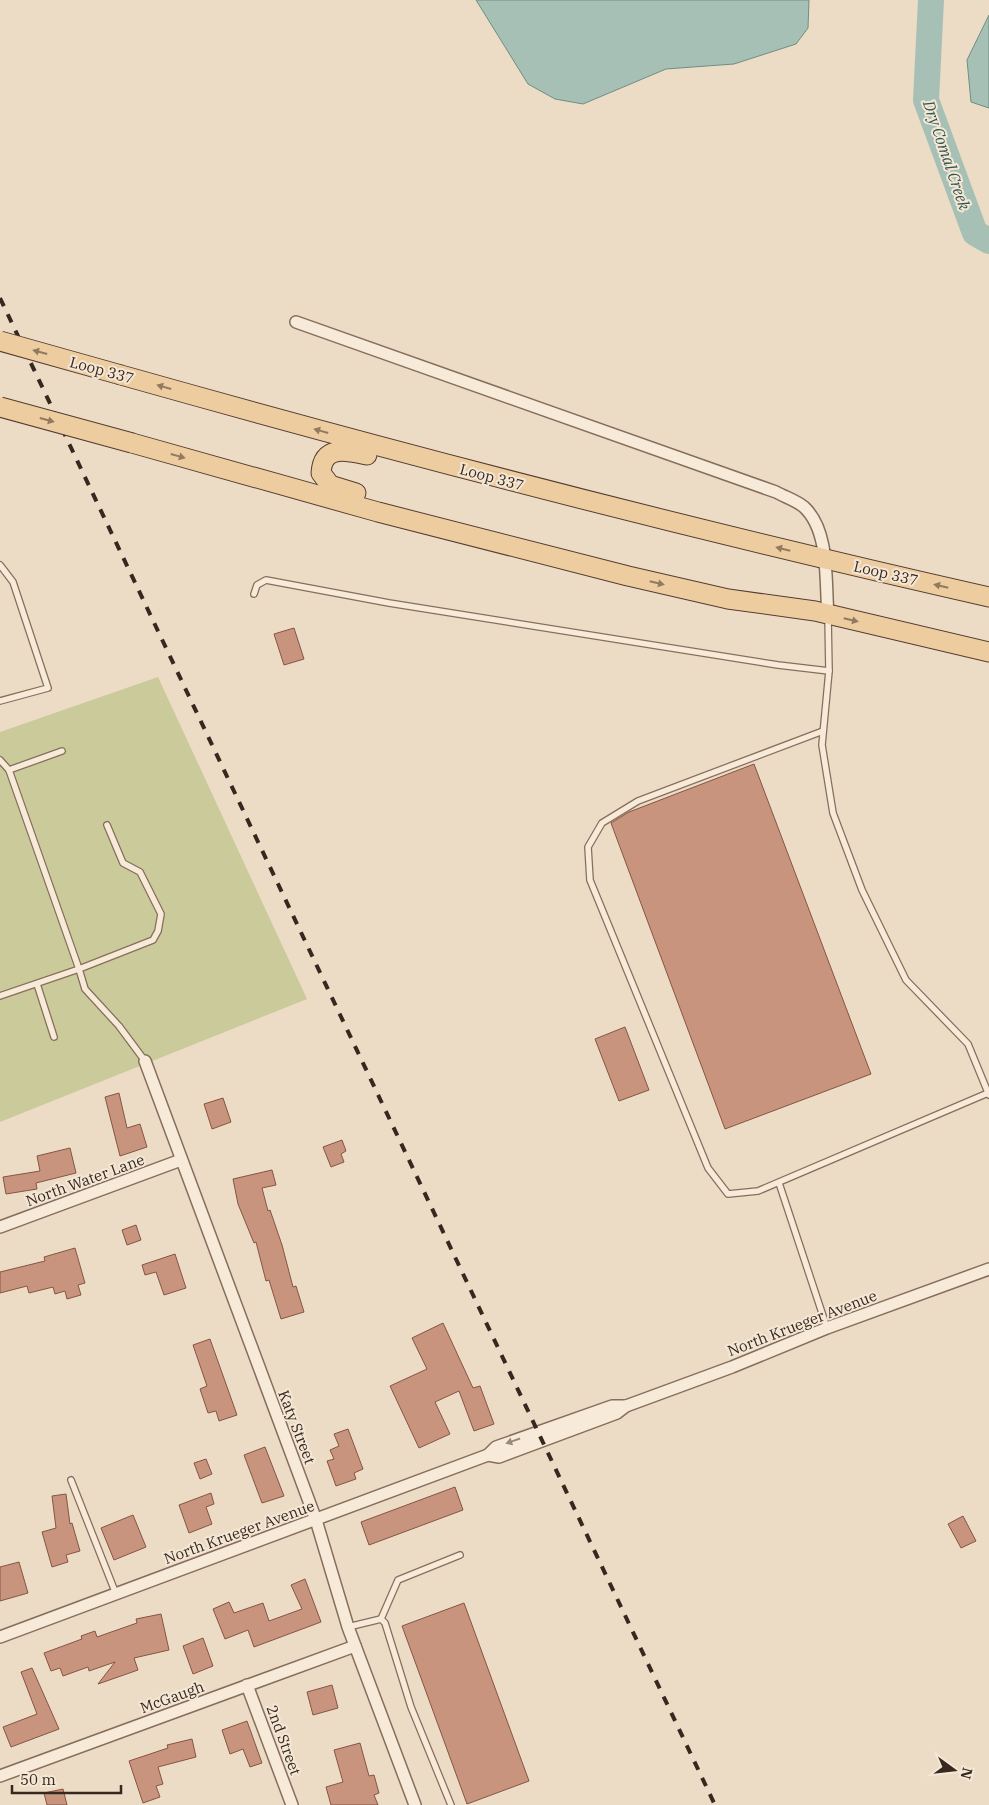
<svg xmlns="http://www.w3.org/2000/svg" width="989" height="1805" font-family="'IBM Plex Serif',serif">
	<rect width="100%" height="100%" fill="#ecdcc6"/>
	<!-- green -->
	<polygon fill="#caca9a" points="158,677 307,999 0,1122 0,732"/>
	<!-- water -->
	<g fill="#a7c0b6" stroke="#6e8e82">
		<polygon points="476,0 809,0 808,28 796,44 734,64 666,69 583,104 555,99 528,84"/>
		<polygon points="989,15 989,108 971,102 967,60"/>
	</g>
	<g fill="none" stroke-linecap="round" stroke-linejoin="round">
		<!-- river -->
		<polyline stroke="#a7c0b6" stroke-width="26" points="931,0 926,100 975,233 989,241"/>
	</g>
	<!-- building -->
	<g fill="#c8947d" stroke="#855543">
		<polygon points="294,628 304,659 284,665 274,634"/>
		<polygon points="754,764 871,1074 725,1129 611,823 629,812"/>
		<polygon points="625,1027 649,1090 619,1101 595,1039"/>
		<polygon points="119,1093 127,1128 140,1124 147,1147 120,1156 105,1097"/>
		<polygon points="223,1098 231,1122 212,1129 204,1104"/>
		<polygon points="342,1140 346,1151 341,1154 344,1162 331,1167 323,1147"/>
		<polygon points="70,1148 76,1173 36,1183 37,1189 6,1194 3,1177 40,1171 37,1156"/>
		<polygon points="272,1170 276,1185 262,1188 268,1211 270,1210 282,1245 293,1287 296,1286 304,1312 281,1319 269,1280 266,1281 256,1242 254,1243 238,1204 233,1179"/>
		<polygon points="136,1225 141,1240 127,1245 122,1230"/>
		<polygon points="75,1248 85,1283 78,1285 81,1295 67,1299 65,1291 55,1294 53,1287 29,1293 27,1286 0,1293 0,1272 45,1261 44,1257"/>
		<polygon points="175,1254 186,1288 164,1295 156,1272 145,1275 142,1265"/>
		<polygon points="443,1323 473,1388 480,1386 494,1424 474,1431 459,1391 435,1402 450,1434 419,1448 390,1386 427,1369 412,1338"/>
		<polygon points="210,1339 237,1415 219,1421 216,1411 208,1413 200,1389 207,1386 193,1345"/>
		<polygon points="348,1429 363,1469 354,1473 356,1479 336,1486 327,1461 334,1459 330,1450 339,1446 334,1434"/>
		<polygon points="265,1447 284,1496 262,1503 244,1455"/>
		<polygon points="206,1459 212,1474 200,1479 194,1463"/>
		<polygon points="455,1487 463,1510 369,1545 361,1522"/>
		<polygon points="211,1493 214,1504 206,1507 212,1524 189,1533 179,1505"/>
		<polygon points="66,1494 70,1524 72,1523 80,1551 66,1555 68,1562 52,1567 42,1532 56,1528 52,1496"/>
		<polygon points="133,1515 146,1547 114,1560 101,1528"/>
		<polygon points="963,1516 976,1541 961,1548 948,1524"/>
		<polygon points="19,1562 28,1593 0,1601 0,1567"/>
		<polygon points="305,1579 321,1622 254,1647 248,1630 225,1639 213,1609 229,1602 234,1613 263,1603 269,1621 302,1609 291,1585"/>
		<polygon points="464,1603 529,1781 467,1804 402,1626"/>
		<polygon points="161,1614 169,1650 134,1658 138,1670 98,1684 115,1662 89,1671 88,1667 63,1676 60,1668 51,1671 44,1653 82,1639 81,1636 95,1631 97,1637 137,1623 136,1619"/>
		<polygon points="203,1638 213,1666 193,1674 183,1646"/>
		<polygon points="32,1668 59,1729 11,1747 3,1727 37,1714 21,1672"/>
		<polygon points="332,1685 338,1708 313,1715 307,1692"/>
		<polygon points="247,1721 262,1763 250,1767 243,1749 230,1754 222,1730"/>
		<polygon points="192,1739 196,1757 158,1767 163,1784 156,1786 160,1797 143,1803 129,1761 168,1748 167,1745"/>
		<polygon points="360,1743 369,1776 374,1775 379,1793 374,1795 378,1805 331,1805 326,1787 343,1782 334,1750"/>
		<polygon points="63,1789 67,1805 47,1805 44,1793"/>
	</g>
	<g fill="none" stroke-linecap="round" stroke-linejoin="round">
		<!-- lane casing -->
		<g stroke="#876e5c" stroke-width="8">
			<g id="lane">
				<polyline points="0,565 13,582 48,688 0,701"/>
				<polyline points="254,594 257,585 266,580 389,603 778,665 829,671"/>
				<polyline points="828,617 829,671 822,745 833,813 862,890 906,980 968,1044 989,1095"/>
				<polyline points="823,731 638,801 602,823 588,847 590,880 708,1168 728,1194 758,1191 988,1093"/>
				<polyline points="0,760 9,770 79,969 0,996"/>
				<polyline points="9,770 62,751"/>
				<polyline points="107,825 123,863 140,872 161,914 158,931 153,940 79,969 85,989 119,1026 145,1061"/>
				<polyline points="37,984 54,1037"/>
				<polyline points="779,1183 827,1328"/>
				<polyline points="71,1480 116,1594"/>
				<polyline points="381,1619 398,1580 460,1555"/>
				<polyline points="348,1627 381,1619 385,1623 411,1707 451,1805"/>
			</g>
		</g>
		<!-- street casing -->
		<g stroke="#876e5c" stroke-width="14">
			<g id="street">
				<path d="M296,322L776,492C785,497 797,501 804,507C830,531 825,581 828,615"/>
				<polyline points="145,1061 316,1520 348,1627 415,1805"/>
				<polyline points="0,1227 181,1160"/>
				<polyline points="488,1455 499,1457 617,1413 626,1406 732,1367 827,1328 989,1269"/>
				<polyline points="0,1637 488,1455 496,1447 612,1406 626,1406"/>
				<polyline points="247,1685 292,1805"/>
				<polyline points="0,1776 355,1646"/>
			</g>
		</g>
		<!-- primary casing -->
		<g stroke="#553d30" stroke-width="21">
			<g id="primary">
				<path d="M121,375C408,456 697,531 989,597"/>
				<polyline points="132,443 378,512 628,576 728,599 815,611 989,652"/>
				<path d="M356,493L330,485L321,473C323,444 347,451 367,455"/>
			</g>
		</g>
		<!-- lane -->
		<use href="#lane" stroke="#f7ead9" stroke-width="5.5"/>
		<!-- street -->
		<use href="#street" stroke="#f7ead9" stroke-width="11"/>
		<!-- primary -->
		<use href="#primary" stroke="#edcca0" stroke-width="19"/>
		<!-- rail -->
		<polyline stroke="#37281f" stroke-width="4" stroke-dasharray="9 9" stroke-linecap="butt" points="0,298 715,1805"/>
		<!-- primary-bridge casing -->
		<g stroke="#553d30" stroke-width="21" stroke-linecap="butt">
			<g id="primary-bridge">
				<polyline points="0,341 121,375"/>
				<polyline points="0,407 132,443"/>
			</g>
		</g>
		<!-- primary-bridge -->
		<use href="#primary-bridge" stroke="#edcca0" stroke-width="19"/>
	</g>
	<!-- one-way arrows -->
	<defs><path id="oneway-solid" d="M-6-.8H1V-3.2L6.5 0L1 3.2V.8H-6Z" transform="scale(1.25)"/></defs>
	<g fill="#927a60">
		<use href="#oneway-solid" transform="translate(40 352) rotate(-165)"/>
		<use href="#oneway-solid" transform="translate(164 387) rotate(-164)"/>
		<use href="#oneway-solid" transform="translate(47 420) rotate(15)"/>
		<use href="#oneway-solid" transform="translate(321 431) rotate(-164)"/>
		<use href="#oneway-solid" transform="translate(178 456) rotate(16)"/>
		<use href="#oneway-solid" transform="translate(783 549) rotate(-166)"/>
		<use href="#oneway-solid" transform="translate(657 583) rotate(13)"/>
		<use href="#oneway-solid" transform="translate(941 586) rotate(-167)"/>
		<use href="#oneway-solid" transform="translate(851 620) rotate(13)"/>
	</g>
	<use fill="#97897c" href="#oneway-solid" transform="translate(513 1441) rotate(161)"/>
	<g text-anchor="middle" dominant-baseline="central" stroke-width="4" stroke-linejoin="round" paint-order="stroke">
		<!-- street labels -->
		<g font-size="15" fill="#37281f" stroke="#f4e7d5">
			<text transform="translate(102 370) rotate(15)">Loop 337</text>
			<text transform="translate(492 477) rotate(15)">Loop 337</text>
			<text transform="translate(886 573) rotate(13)">Loop 337</text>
			<text transform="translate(85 1180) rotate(-20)">North Water Lane</text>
			<text transform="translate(802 1323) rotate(-21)">North Krueger Avenue</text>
			<text transform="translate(297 1427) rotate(69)">Katy Street</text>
			<text transform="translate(239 1532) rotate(-20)">North Krueger Avenue</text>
			<text transform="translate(172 1697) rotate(-20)">McGaugh</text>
			<text transform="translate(284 1740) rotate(70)">2nd Street</text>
		</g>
		<!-- water labels -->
		<g font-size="16" font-style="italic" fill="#2f564f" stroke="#f4e7d5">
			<text transform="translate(947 155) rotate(71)">Dry Comal Creek</text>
		</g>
	</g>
	<!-- north arrow -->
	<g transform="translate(954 1770) rotate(105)" stroke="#f4e7d5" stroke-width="4" paint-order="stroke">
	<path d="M0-4L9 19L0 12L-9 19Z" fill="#37281f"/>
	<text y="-8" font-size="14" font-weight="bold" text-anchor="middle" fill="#37281f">N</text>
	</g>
	<!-- scale -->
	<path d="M12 1785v8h109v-8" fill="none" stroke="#37281f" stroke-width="2.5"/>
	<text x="20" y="1785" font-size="15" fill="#37281f" stroke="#f4e7d5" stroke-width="4" paint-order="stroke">50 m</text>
</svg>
